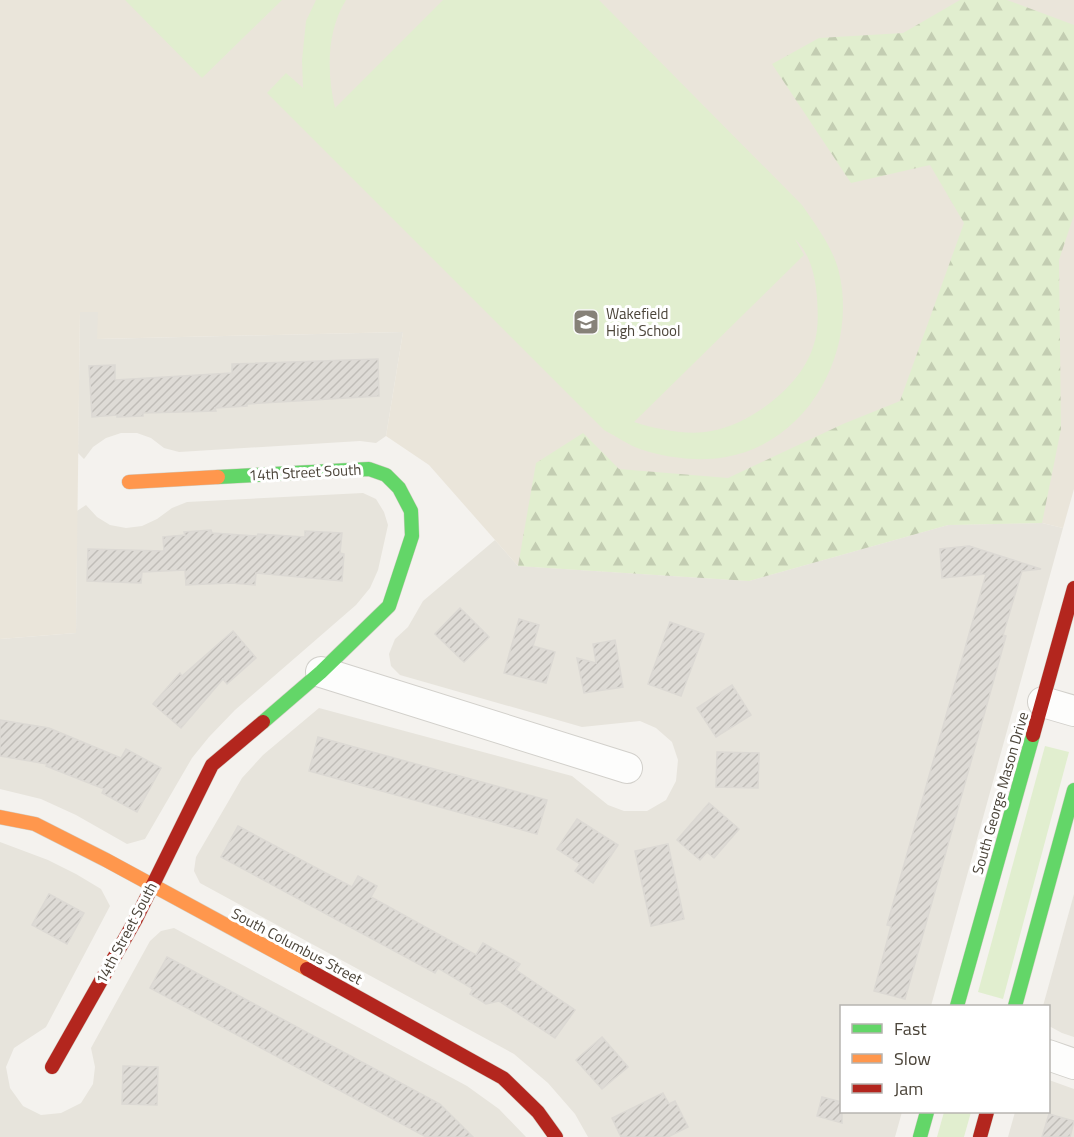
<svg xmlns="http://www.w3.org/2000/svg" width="1074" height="1137" font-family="'Titillium Web',sans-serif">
	<defs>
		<pattern id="forest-firs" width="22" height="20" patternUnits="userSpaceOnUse" patternTransform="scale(1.5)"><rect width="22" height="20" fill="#e1eecf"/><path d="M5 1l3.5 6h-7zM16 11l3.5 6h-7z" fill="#c3cdb2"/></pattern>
		<pattern id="building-hatch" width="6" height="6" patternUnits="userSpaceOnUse" patternTransform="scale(1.5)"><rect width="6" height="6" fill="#dedbd6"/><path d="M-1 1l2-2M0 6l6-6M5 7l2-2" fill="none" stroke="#c0bdb8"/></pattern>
	</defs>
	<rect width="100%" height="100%" fill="#f4f2ee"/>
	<!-- residential -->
	<g fill="#e7e4dc">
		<polygon points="80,312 98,312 98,339 403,332 386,436 376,443 360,441 179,452 164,448 151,438 137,433 121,433 106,438 93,447 84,459 78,453"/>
		<polygon points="363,493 376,499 384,512 388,525 378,570 370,588 356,605 235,710 209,737 192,758 145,839 127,844 76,815 41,799 0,789 0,639 76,633 77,511 86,505 97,517 110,525 126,528 142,526 157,519 172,508 187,502"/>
		<polygon points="1042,523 1063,528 931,1006 842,1006 842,1112 902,1112 895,1137 588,1137 575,1114 548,1083 514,1054 200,883 194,871 196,857 242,778 263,755 319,708 572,776 608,805 624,811 647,811 666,800 676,781 678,760 672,742 656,728 640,721 582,727 400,675 391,666 389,654 395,639 408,627 423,601 495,540 518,566 749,581 948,525"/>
		<polygon points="0,842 48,860 76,874 101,889 110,906 46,1027 14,1048 6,1067 10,1088 23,1106 41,1115 61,1113 81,1103 93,1084 95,1067 91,1048 150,941 161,931 174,928 467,1086 499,1109 526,1137 0,1137"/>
		<polygon points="1074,894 1074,1037 1062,1033 1049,1026 1048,1006 1043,1006"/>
		<polygon points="1049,1080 1074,1089 1074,1137 1008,1137 1015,1112 1048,1112"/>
	</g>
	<!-- education -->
	<polygon fill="#eae5da" points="0,0 1074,0 1074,489 1063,528 1042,523 948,525 749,581 518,566 429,465 386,436 403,332 97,339 98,312 80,312 76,633 0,639"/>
	<!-- green -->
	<g fill="#e1eecf" fill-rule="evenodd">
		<polygon points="125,0 282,0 202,78"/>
		<path d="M316,0H346C326,32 327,74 335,108L443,0H599L802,205C817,227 835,250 840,277C856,354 807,443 726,457C699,462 666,458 640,449C628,445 616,436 604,430L267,93L286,73L303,88L302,60L306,21ZM795,239C811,255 815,276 817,297C818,314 819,331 813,347C801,386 751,424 711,431C689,436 655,429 634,422L804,255Z"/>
		<polygon points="1045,746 1069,752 1003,999 978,992"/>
		<polygon points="944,1112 971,1112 964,1137 937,1137"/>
	</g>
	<!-- forest -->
	<polygon fill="url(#forest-firs)" points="960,0 1007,0 1074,25 1074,215 1059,260 1061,429 1042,523 948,525 749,581 518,566 536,463 583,433 619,469 728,478 843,424 900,401 964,223 930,165 851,183 772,64 819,38 903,33"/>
	<!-- building -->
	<g fill="url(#building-hatch)" stroke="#dcd9d4" stroke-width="1.5">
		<polygon points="378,359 379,396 247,404 247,406 215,408 216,411 143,413 143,416 117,417 117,415 92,417 89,366 115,365 115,380 232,373 232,364"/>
		<polygon points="211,530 212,533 257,536 258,534 305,537 305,531 342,533 340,553 344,554 342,581 256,573 255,585 231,583 186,585 185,570 142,572 141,583 87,581 88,549 164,551 163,537 185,535 184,532"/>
		<polygon points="969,546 1041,569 1022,571 1003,635 1006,636 905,999 874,991 891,926 887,925 986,574 942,578 940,549"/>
		<polygon points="460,608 489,637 464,662 435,634"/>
		<polygon points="519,619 539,625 533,646 555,652 546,683 504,673"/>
		<polygon points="670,622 704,634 681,696 648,684"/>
		<polygon points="233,631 256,658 227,684 223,679 181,728 153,704 180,673 182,676"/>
		<polygon points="615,640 623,687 584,693 577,658 596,663 593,644"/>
		<polygon points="732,685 751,715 716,737 697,708"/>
		<polygon points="0,720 49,728 121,758 126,749 161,768 137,812 102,793 104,789 46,766 47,764 0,756"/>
		<polygon points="318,737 547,800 537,834 309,771"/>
		<polygon points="717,752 759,753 758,788 716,787"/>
		<polygon points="709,803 739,829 714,858 707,852 700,860 677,840"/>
		<polygon points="577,819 618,845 593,883 575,871 580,864 557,849"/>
		<polygon points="238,826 352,887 358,876 377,886 371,897 476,955 483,943 520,964 516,970 575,1010 555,1038 499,1001 486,1004 470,994 473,989 438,968 435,973 221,857"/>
		<polygon points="668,844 684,919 651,926 635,851"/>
		<polygon points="49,894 84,913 67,944 32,925"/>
		<polygon points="167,957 440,1104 473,1137 426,1137 150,988"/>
		<polygon points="602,1037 628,1067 602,1089 576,1060"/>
		<polygon points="123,1066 158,1067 157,1105 122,1104"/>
		<polygon points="663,1093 669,1104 675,1101 688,1127 668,1137 621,1137 612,1118"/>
		<polygon points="822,1097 842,1102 842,1123 817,1116"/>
		<polygon points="1049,1114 1074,1121 1070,1137 1042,1137"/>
	</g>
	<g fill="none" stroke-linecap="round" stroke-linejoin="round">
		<!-- street casing -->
		<g stroke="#d2d0cb" stroke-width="32">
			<g id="street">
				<polyline points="321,672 627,768"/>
				<polyline points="1043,702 1074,711"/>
				<polyline points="1048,1055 1074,1064"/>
			</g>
		</g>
		<!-- fast casing -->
		<g stroke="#d3cfc5" stroke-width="15">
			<g id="fast">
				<polyline points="218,477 369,469 386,475 399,488 411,511 412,536 389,606 321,672 263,722"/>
				<polyline points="957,1006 1033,735"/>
				<polyline points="1015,1006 1074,790"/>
				<polyline points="920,1137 927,1112"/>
			</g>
		</g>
		<!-- slow casing -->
		<g stroke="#d3cfc5" stroke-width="15">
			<g id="slow">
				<polyline points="129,482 218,477"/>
				<polyline points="0,817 35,824 106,860 307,969"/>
			</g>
		</g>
		<!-- jam casing -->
		<g stroke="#d3cfc5" stroke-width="15">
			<g id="jam">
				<polyline points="1033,735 1074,588"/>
				<polyline points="307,969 503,1078 538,1112 556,1137"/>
				<polyline points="52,1067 136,919 212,765 263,722"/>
				<polyline points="980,1137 987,1112"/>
			</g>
		</g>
		<!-- street -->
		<use href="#street" stroke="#fdfdfc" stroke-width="30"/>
		<!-- fast -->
		<use href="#fast" stroke="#63d668" stroke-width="14"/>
		<!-- slow -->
		<use href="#slow" stroke="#ff974d" stroke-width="14"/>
		<!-- jam -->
		<use href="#jam" stroke="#b3261e" stroke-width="14"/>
	</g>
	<!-- icons -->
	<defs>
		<g id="school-square" transform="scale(1.35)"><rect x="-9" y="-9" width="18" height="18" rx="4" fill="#868178" stroke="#fff"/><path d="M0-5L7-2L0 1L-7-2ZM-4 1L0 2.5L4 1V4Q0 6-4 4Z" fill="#fff"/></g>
	</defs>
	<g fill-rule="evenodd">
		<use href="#school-square" x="586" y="322"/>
	</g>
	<g text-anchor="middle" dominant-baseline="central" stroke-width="6" stroke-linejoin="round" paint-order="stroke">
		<!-- poi labels -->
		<g font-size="15" fill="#4b4439" stroke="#fff" text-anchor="start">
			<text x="606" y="313">Wakefield<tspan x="606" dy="17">High School</tspan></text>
		</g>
		<!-- street labels -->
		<g font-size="15" fill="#4b4439" stroke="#fff">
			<text transform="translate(305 472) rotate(-3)">14th Street South</text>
			<text transform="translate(1000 793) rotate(-74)">South George Mason Drive</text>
			<text transform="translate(126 933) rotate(-62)">14th Street South</text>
			<text transform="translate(297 946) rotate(28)">South Columbus Street</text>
		</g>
	</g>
	<!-- legend -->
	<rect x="840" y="1005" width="210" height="108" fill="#ffffff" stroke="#b7b4b0" stroke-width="1.5"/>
	<rect x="852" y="1024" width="30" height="9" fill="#63d668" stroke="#b7b4b0" stroke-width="1.5"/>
	<text x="894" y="1035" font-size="18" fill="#4b4439">Fast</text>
	<rect x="852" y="1054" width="30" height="9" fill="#ff974d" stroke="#b7b4b0" stroke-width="1.5"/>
	<text x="894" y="1065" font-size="18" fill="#4b4439">Slow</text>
	<rect x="852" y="1084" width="30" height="9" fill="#b3261e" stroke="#b7b4b0" stroke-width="1.5"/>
	<text x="894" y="1095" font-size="18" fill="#4b4439">Jam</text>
</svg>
